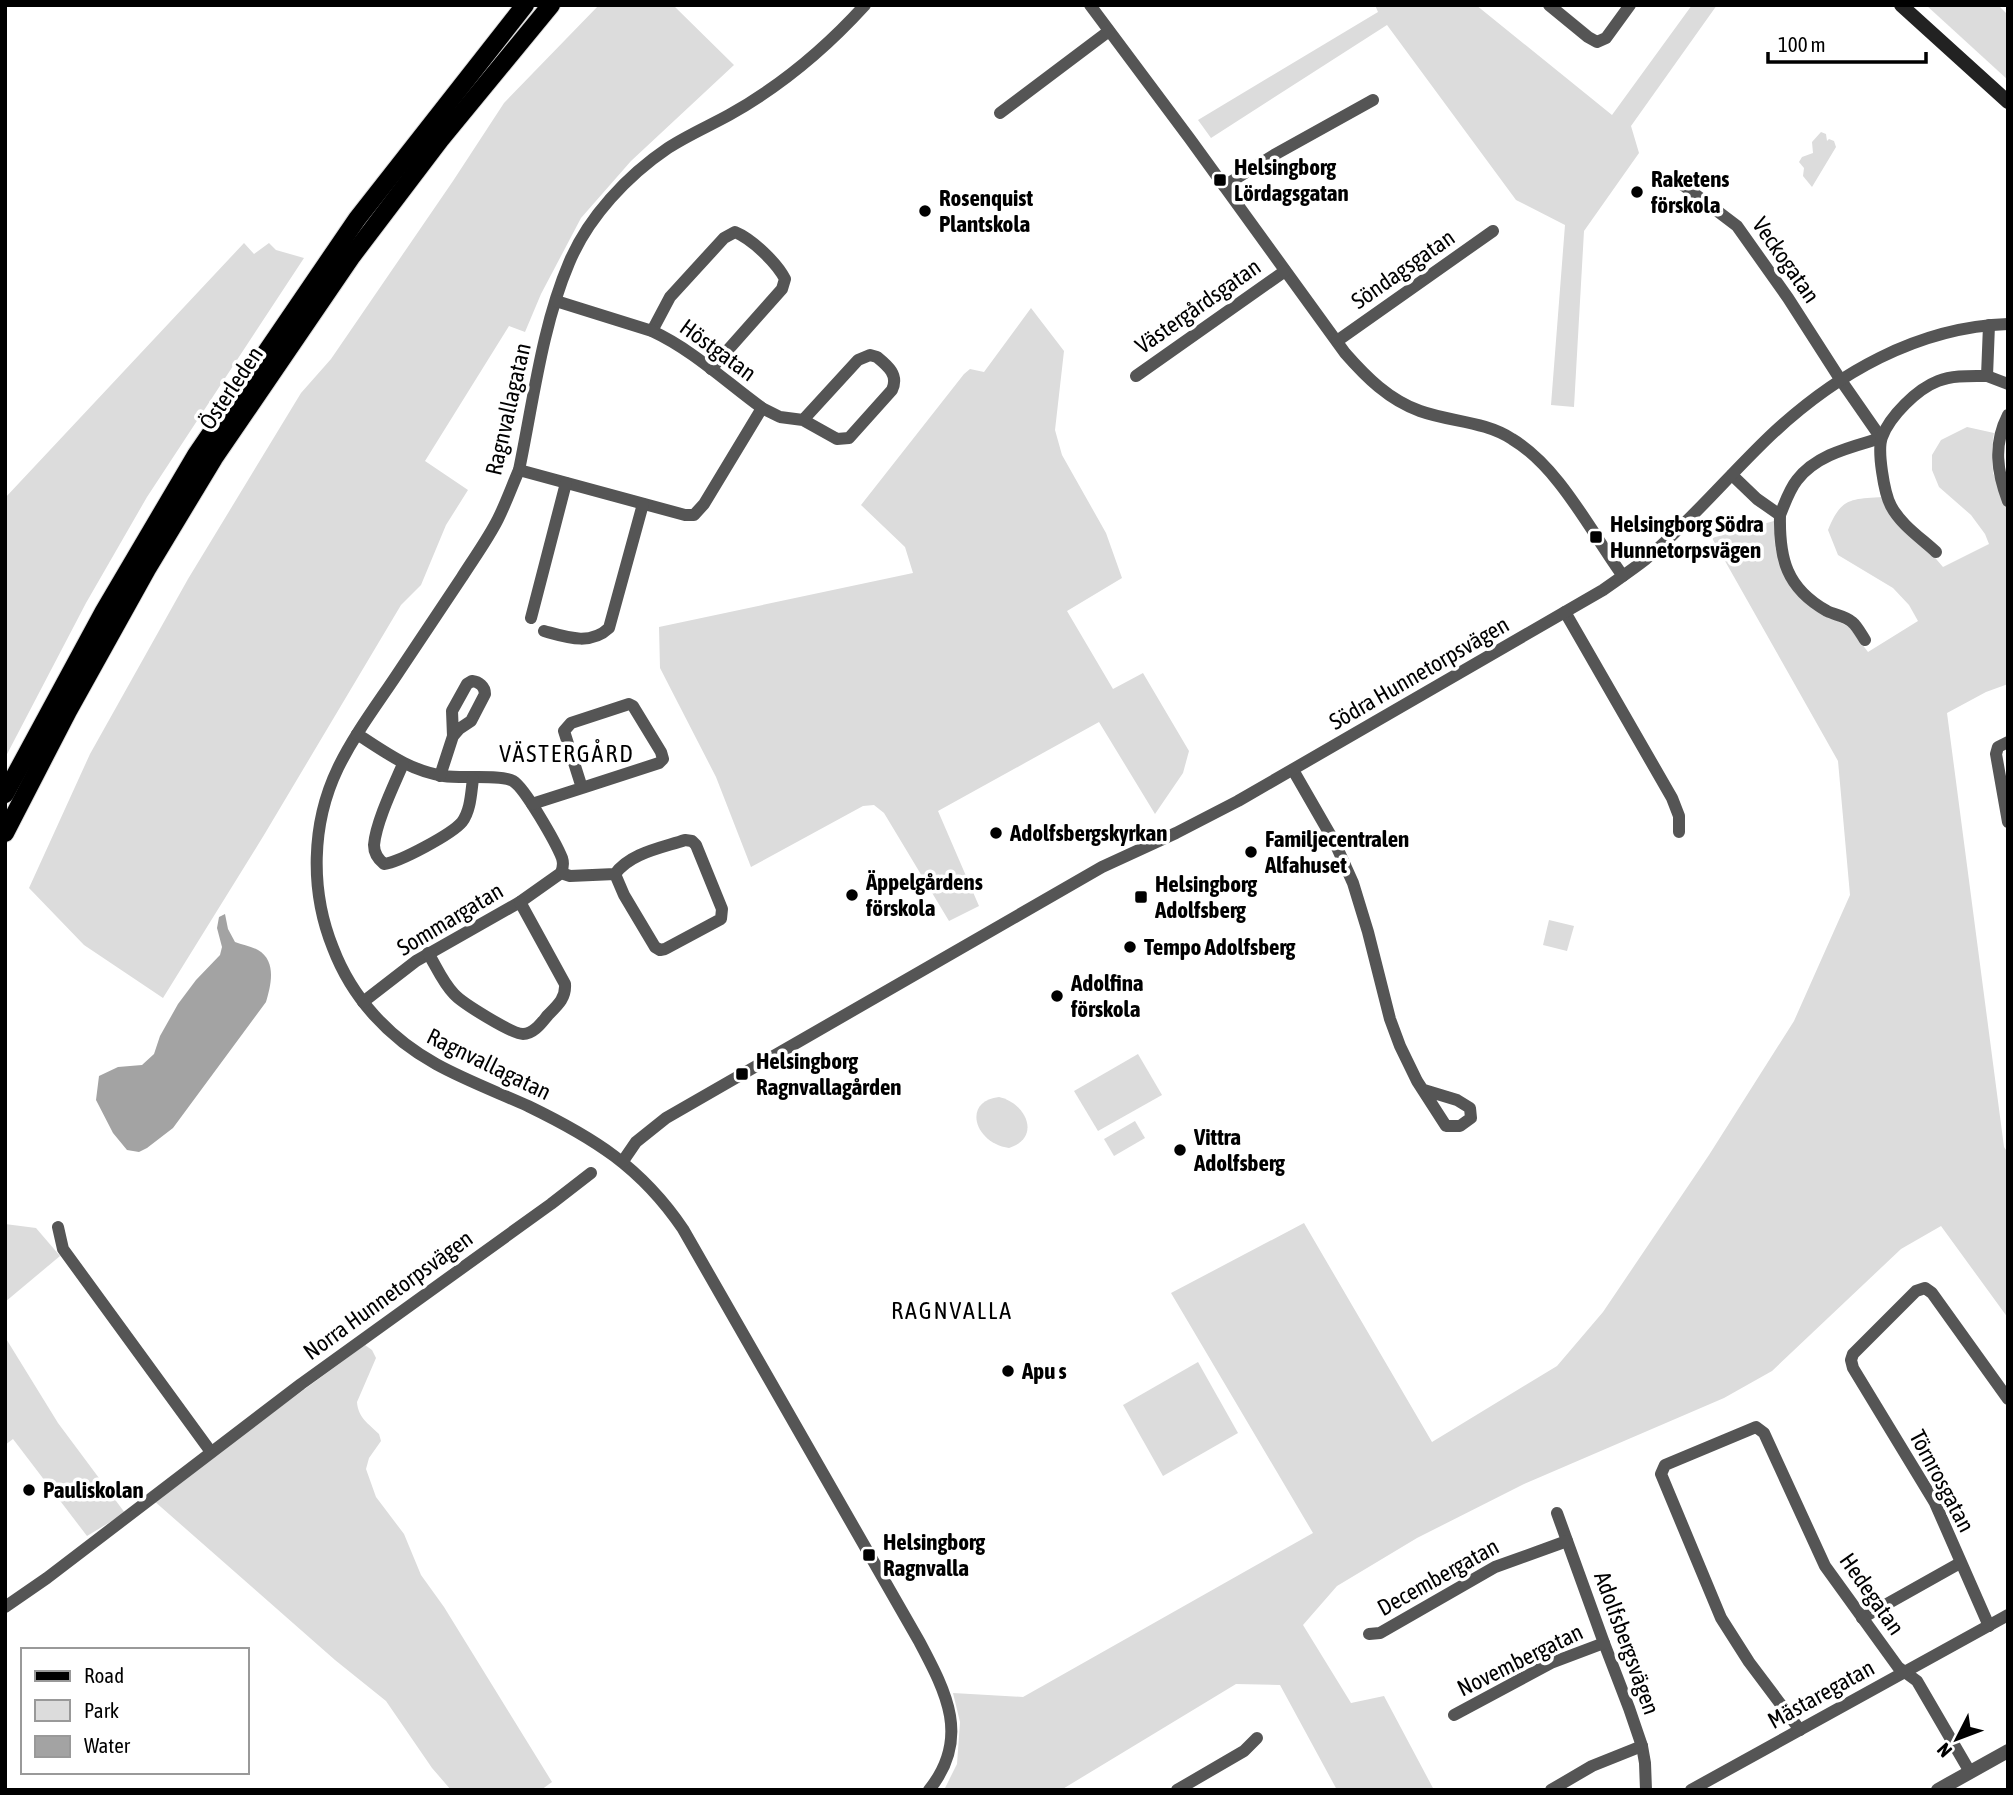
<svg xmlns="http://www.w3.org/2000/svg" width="2013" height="1795" font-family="'Asap Condensed',sans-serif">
	<rect width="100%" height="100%" fill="#fff"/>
	<!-- green -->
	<g fill="#dcdcdc">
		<polygon points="599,5 673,5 734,65 631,161 581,218 541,294 525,332 509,326 425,461 468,490 446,525 421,585 401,605 264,835 163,998 84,945 29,888 90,754 188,579 301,393 331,359 453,181 504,103"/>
		<polygon points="1375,5 1476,5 1612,115 1692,5 1717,5 1631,126 1639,153 1584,231 1574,407 1551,405 1565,225 1516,200 1387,25 1211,138 1198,120 1378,12"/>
		<polygon points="1926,5 1998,5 2008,15 2008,80"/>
		<polygon points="1821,132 1826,134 1827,141 1829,139 1834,141 1836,147 1812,187 1803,176 1804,168 1799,162 1802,157 1813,153 1812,142"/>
		<polygon points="244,243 254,254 269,243 276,250 304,258 147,497 86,603 5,758 5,498"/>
		<polygon points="1031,308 1064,351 1055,430 1062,455 1106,533 1122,578 1067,611 1113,689 1143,673 1189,751 1183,773 1155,814 1099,722 938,811 979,906 949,921 884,813 874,805 863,806 751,867 716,777 660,668 659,627 913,573 905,547 861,505 964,374 970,369 984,372"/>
		<path d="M1967,427L1994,433L1992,447L1993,473L2008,508V684L1986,692L1947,713L2004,1147L2008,1153V1318L1941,1226L1901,1249L1772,1371L1724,1398L1524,1484L1417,1538L1337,1586L1303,1625L1351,1703L1384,1696L1434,1790H1337L1280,1685L1236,1684L1061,1790H944L957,1764L960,1722L953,1693L1023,1697L1313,1533L1171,1293L1304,1223L1432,1442L1557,1366L1603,1312L1709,1155L1794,1021L1850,895L1838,761L1712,538L1774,521L1775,547L1785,575L1824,614L1849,627L1868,652L1918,621L1909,605L1893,588L1838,555L1828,530C1841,498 1850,499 1883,497L1943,567L1989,544L1985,534L1971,515L1939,487L1932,470V455L1941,440Z"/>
		<polygon points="1549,920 1574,926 1567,951 1543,945"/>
		<polygon points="1138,1054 1162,1095 1098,1131 1074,1091"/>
		<path d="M999,1097C1026,1103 1042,1137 1009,1148C974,1143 962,1101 999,1097Z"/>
		<polygon points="1135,1121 1145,1138 1114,1156 1104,1139"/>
		<polygon points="5,1224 36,1228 60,1256 5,1302"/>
		<polygon points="5,1337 58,1423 125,1513 87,1536 13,1439 5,1445"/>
		<path d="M365,1345L372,1350L376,1358L357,1402C358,1418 369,1424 379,1434L381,1441L369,1458L366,1469L376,1497L404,1534L421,1575L444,1607L552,1782L541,1790H451L432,1768L386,1701L335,1660L153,1500Z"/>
		<polygon points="1198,1362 1238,1433 1163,1476 1123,1405"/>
	</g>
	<!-- water -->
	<path fill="#a3a3a3" d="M225,914L228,929L235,942C242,945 251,946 258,950C277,961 271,985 266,1002L173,1128L147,1148L139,1152L127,1150L113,1133L96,1100L99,1076L118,1067L142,1065L154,1054L160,1036L178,1004L196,980L220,955L222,947L217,928L219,917Z"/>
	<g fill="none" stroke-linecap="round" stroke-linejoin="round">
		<!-- primary casing -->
		<g stroke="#dbdbdb" stroke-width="20">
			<g id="primary">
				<polyline points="5,794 104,611 196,455 357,219 525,5"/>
				<polyline points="5,833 68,711 147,569 214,458 352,256 440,140 551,5"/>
			</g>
		</g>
		<!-- minor -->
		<g stroke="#555" stroke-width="12">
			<path d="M865,5C825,49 781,86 729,115C709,126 688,135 668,148C628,175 588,217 569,263C542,326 533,403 519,470C512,486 506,503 498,519C488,539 474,558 462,577C441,608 421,639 400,670C379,702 355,733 338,768C311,824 310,891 333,948C352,998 389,1038 436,1064C465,1080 497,1092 528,1106C594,1138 641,1167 683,1229L919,1641C946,1692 971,1738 929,1790"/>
			<path d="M1090,5L1190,139L1345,353C1366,377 1389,400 1420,411C1451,422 1484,421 1512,439C1559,467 1591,532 1623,576"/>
			<polyline points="1549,5 1588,37 1597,42 1606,38 1630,5"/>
			<polyline points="1000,113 1109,31"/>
			<path d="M1679,182L1737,226L1788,298L1840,379L1881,438C1852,447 1817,454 1797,480C1789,490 1785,503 1780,515"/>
			<polyline points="1224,186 1274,155 1373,100"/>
			<path d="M652,331L670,297L724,238L735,232C752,239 777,263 785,279L782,289L711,369"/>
			<polyline points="1337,341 1493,231"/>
			<polyline points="1136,376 1285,271"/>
			<polyline points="1987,376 2008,384"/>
			<path d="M762,408L780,417L803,420L837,439L849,438L892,390C899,375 888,366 877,357L870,355L858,360L803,420"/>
			<path d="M2008,415C1993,444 1997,472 2008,501"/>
			<path d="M519,470L685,515H694L704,504L762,408C726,382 693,350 652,331L556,301"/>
			<path d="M1732,475L1757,499L1780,515C1779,558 1786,588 1827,611C1835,615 1846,616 1852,622C1857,626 1861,634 1865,640"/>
			<path d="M1936,552C1921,538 1901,525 1891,506C1884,493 1877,450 1882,437C1890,416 1917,389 1938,381C1953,375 1971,376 1987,376L1989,325"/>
			<polyline points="1565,612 1672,798 1679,816 1679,832"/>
			<polyline points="531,618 566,483"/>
			<path d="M544,631C566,637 590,646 609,628L643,504"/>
			<path d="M357,734C385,752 410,771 444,776C461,779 501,774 513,781C525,788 556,843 562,858C564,864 563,868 561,873L520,902L416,961L363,1002"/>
			<polyline points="2008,742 1998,747 1996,754 2008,822"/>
			<path d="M403,764C394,785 376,822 374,845C374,853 378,859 384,864C400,862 452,834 462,822C471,810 471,792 473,779"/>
			<polyline points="1293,770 1335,843 1353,883 1368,932 1390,1019 1400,1046 1417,1081 1446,1126 1460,1126 1471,1118 1470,1108 1457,1100 1424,1090"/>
			<path d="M440,776L453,736L459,729L471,721L485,694C485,686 479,682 472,681L467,684L452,711L453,736"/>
			<polyline points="532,804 582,788 564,731 571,723 629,704 633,706 661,752 663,759 659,763 582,788"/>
			<path d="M561,873L570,876L615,874L624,895L655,947L660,950L665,949L721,919L722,909L696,845L692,841L685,840C661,848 630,853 615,874"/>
			<path d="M428,953C436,966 443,983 454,994C462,1003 512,1034 523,1034C534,1034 542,1022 548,1015C558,1005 566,998 565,984L520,902"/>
			<path d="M623,1161L636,1142L666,1118L1102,867L1176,833L1238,801L1603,590C1617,580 1632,570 1646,559C1691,521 1729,475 1771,435C1836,374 1917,327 2008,324"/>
			<polyline points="58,1227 63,1249 211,1452"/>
			<polyline points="1557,1513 1604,1643 1629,1708 1642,1746 1645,1763 1646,1790"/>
			<polyline points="5,1607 47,1578 301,1384 551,1204 591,1173"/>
			<polyline points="1862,1618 1960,1563"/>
			<polyline points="1989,1626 1935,1503 1853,1368 1851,1360 1853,1354 1916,1291 1925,1288 1932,1293 2008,1399"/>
			<polyline points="1369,1634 1380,1633 1495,1567 1567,1541"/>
			<polyline points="1454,1715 1551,1663 1604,1643"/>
			<polyline points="1800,1730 1749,1662 1721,1618 1661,1474 1665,1465 1756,1427 1764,1433 1825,1566 1898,1667 1917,1681 1970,1772"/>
			<polyline points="1177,1790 1244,1751 1257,1738"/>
			<polyline points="1551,1790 1592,1766 1642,1746"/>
			<polyline points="1691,1790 2008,1615"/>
		</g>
		<!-- tertiary -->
		<polyline stroke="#555" stroke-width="14" points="1938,1790 2008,1751"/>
		<!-- secondary -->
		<polyline stroke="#222" stroke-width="14" points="1901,5 2008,102"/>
		<!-- primary -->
		<use href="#primary" stroke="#000" stroke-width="18"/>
	</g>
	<!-- markers -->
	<g fill="#000" stroke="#fff" stroke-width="2.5">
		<rect x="1213" y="173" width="14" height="14" rx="3.5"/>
		<circle cx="1637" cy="192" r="7"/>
		<circle cx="925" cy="211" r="7"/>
		<rect x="1589" y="530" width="14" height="14" rx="3.5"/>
		<circle cx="996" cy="833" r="7"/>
		<circle cx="1251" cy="852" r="7"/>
		<circle cx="852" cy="895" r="7"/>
		<rect x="1134" y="890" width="14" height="14" rx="3.5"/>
		<circle cx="1130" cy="947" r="7"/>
		<circle cx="1057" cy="996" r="7"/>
		<rect x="735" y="1067" width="14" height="14" rx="3.5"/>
		<circle cx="1180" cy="1150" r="7"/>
		<circle cx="1008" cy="1371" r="7"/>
		<circle cx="29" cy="1490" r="7"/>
		<rect x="862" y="1548" width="14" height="14" rx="3.5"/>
	</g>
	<g text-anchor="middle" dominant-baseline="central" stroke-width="7" stroke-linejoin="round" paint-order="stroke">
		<!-- poi labels -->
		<g font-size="23" font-weight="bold" fill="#000" stroke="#fff" text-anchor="start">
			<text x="1234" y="167">Helsingborg<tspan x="1234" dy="26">Lördagsgatan</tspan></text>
			<text x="1651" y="179">Raketens<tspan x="1651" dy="26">förskola</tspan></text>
			<text x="939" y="198">Rosenquist<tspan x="939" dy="26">Plantskola</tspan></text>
			<text x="1610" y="524">Helsingborg Södra<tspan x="1610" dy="26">Hunnetorpsvägen</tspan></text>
			<text x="1010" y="833">Adolfsbergskyrkan</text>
			<text x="1265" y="839">Familjecentralen<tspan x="1265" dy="26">Alfahuset</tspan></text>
			<text x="866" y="882">Äppelgårdens<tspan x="866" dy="26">förskola</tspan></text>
			<text x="1155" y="884">Helsingborg<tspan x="1155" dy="26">Adolfsberg</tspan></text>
			<text x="1144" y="947">Tempo Adolfsberg</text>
			<text x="1071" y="983">Adolfina<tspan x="1071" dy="26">förskola</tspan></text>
			<text x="756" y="1061">Helsingborg<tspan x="756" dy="26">Ragnvallagården</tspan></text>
			<text x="1194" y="1137">Vittra<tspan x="1194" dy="26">Adolfsberg</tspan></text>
			<text x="1022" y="1371">Apu s</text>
			<text x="43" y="1490">Pauliskolan</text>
			<text x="883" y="1542">Helsingborg<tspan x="883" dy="26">Ragnvalla</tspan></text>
		</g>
		<!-- street labels -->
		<g font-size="23" fill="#000" stroke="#fff">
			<text transform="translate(1786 260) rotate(55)">Veckogatan</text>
			<text transform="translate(1403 269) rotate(-35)">Söndagsgatan</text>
			<text transform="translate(1198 306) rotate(-35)">Västergårdsgatan</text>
			<text transform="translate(718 350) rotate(36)">Höstgatan</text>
			<text transform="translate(231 388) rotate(-56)">Österleden</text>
			<text transform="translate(508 409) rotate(-77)">Ragnvallagatan</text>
			<text transform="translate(1419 673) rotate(-30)">Södra Hunnetorpsvägen</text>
			<text transform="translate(450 919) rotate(-31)">Sommargatan</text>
			<text transform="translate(489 1064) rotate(26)">Ragnvallagatan</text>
			<text transform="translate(388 1295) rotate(-36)">Norra Hunnetorpsvägen</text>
			<text transform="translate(1942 1481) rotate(62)">Törnrosgatan</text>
			<text transform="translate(1438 1577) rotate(-29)">Decembergatan</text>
			<text transform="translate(1872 1594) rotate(55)">Hedegatan</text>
			<text transform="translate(1627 1643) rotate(70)">Adolfsbergsvägen</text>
			<text transform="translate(1520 1660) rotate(-26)">Novembergatan</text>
			<text transform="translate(1821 1694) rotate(-29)">Mästaregatan</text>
		</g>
		<!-- neighbourhood labels -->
		<g font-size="24" letter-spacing="2" fill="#000" stroke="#fff">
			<text x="567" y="753">VÄSTERGÅRD</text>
			<text x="952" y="1310">RAGNVALLA</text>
		</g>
	</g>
	<!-- border -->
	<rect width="2013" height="1795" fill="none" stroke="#000000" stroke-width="14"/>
	<!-- legend -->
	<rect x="21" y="1648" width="228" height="126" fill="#ffffff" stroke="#999999" stroke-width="2"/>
	<rect x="35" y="1671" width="35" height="10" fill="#000000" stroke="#999999" stroke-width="2"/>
	<text x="84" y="1683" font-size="21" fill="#000000">Road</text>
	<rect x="35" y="1700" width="35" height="21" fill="#dcdcdc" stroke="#999999" stroke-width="2"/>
	<text x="84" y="1718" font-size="21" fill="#000000">Park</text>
	<rect x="35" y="1736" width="35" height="21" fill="#a3a3a3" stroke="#999999" stroke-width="2"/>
	<text x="84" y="1753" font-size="21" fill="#000000">Water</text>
	<!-- north arrow -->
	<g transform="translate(1957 1739) rotate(228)" stroke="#ffffff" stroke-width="5" paint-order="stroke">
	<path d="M0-5L12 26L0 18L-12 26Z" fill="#000000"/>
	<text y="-10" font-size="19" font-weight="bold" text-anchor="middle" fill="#000000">N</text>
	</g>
	<!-- scale -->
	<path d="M1768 52v10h158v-10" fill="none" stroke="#000000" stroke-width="3.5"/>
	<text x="1778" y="52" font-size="21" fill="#000000" stroke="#ffffff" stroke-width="5" paint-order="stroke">100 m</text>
</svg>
